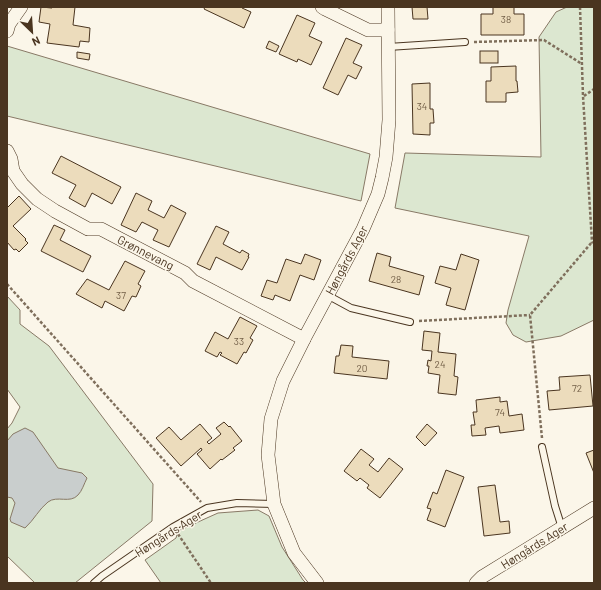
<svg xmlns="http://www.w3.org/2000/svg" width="601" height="590" font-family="Barlow,sans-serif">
	<rect width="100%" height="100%" fill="#fbf6e9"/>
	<!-- green -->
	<g fill="#dce7d0" stroke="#887966">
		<polygon points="567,7 594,7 594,320 561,336 526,342 513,335 506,323 508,310 529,236 395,208 405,153 541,157 539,37 556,12"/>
		<polygon points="7,46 370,154 361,201 7,116"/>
		<polygon points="7,296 20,310 20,324 49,346 153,484 152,521 75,583 35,583 7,556 7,429 12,423 20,407 7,389"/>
		<polygon points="258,510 269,516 282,547 303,580 306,583 161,583 145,560 176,538 178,531 218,513"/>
	</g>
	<!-- water -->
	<path fill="#c9cecd" stroke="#887966" d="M25,428L33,432L58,468L82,473L87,478C84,484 82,491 78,495C70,504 57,495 48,502C39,509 34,520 25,528L11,522L10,519L15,503L12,498L7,497V441L13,434Z"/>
	<!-- building -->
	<g fill="#ecdcbc" stroke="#4a3520">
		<polygon points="41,7 52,8 52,7 75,7 73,25 90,28 89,42 80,41 79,47 47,43 50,24 39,22"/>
		<polygon points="205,7 242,7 242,8 251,12 244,28 204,9"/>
		<polygon points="412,7 427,7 428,19 413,19"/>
		<polygon points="493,7 514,7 514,14 524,14 524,35 481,35 481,14 493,14"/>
		<polygon points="297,15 315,23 309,36 322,42 311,65 298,59 297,62 279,54"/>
		<polygon points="346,38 362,45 353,63 362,67 356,79 348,75 338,95 323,88"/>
		<polygon points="269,41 279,46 276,52 266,48"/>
		<rect x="480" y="51" width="18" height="12"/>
		<polygon points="77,52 90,54 89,60 77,58"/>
		<polygon points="516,66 516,81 517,81 518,92 506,93 506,102 486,102 486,81 491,81 491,67"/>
		<polygon points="430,83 430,109 433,109 434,123 430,123 430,135 413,134 412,84"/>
		<polygon points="61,156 121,187 112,204 92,193 85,207 69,198 76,185 52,173"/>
		<polygon points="136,193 152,201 148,210 164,218 171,205 186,213 169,247 153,240 158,230 142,222 136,232 121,225"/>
		<polygon points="19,196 31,209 13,226 26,239 25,240 28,243 19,252 16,249 14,250 7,242 7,208"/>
		<polygon points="54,225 65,230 60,240 91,256 83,272 41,251"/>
		<polygon points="216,226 229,232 223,244 240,253 242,250 249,254 248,257 249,257 242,270 216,257 210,270 197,264"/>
		<polygon points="377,253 391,257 389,266 424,276 419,295 369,281"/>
		<polygon points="305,254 321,260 314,280 300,275 290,301 275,295 273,300 261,296 267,280 277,283 286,259 301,264"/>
		<polygon points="461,254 479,260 465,310 446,305 451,288 435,283 440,266 456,270"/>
		<polygon points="125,261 145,271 138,284 141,286 136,297 132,296 124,311 105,301 102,308 76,294 87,279 109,290"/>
		<polygon points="240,317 257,326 250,338 253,340 246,353 244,352 237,364 220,355 222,353 220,352 217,357 205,351 215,332 228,339"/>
		<polygon points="424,331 440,333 438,352 456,354 454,376 458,377 456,395 438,393 440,375 428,373 429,366 427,366 428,360 431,361 432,351 422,350"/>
		<polygon points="341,345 353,346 352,357 389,361 387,379 334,373 336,356 339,356"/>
		<polygon points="590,375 593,406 549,410 547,391 560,390 559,377"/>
		<polygon points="500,397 500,402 507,401 509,416 522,414 524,430 500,433 499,426 485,428 486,435 472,436 471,425 475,425 473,412 477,412 476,400"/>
		<polygon points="224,422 229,427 230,426 242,441 233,448 235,450 222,460 221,459 210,469 197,454 202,450 201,448 181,466 156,438 169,427 181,440 200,424 212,438 207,442 209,444 221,434 216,428"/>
		<polygon points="427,424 437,433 425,446 416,437"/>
		<polygon points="361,449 374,459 369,465 378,472 389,458 403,469 380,498 367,488 369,485 360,478 357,481 344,471"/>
		<polygon points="594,450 594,473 586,453"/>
		<polygon points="446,470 464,477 445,527 427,520 431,509 427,508 433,492 437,494"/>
		<polygon points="495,485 500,522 509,521 510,533 484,536 478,487"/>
	</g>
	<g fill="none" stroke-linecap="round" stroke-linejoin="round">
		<!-- lane casing -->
		<g stroke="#4a3520" stroke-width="8">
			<g id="lane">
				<polyline points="388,47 465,42"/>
				<polyline points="327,295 351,308 410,322"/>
				<polyline points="542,447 555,506 562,528"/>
				<polyline points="94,583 102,576 173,527 207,508 237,503 274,504"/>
			</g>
		</g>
		<!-- street casing -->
		<g stroke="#4a3520" stroke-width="14">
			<g id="street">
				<polyline points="322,7 325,9 368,30 388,30"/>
				<polyline points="7,31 9,24 21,7"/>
				<polyline points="7,151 11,159 13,171 22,184 37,199 55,211 88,229 101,229 185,273 193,281 304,339"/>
				<polyline points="317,583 294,553 274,504 268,455 271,419 283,381 304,339 363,229 378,194 382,178 386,157 389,120 388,7"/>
				<polyline points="476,583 482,577 594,508"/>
			</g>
		</g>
		<!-- path -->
		<g stroke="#7f6f5c" stroke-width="2.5" stroke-dasharray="3 2" stroke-linecap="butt">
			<polyline points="580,7 583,96 592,242 594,243"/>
			<polyline points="474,42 544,40 582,64"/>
			<polyline points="584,96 594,89"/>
			<polyline points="7,284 201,502"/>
			<polyline points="419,321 530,315"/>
			<polyline points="542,438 530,315 592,242"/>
			<polyline points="178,534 211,583"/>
		</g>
		<!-- lane -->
		<use href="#lane" stroke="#fbf6e9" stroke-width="6"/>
		<!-- street -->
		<use href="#street" stroke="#fbf6e9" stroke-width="13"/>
	</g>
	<g text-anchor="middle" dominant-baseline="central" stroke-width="3" stroke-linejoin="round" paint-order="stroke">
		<!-- number labels -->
		<g font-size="10" fill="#725f47">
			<text x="506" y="19">38</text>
			<text x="422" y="106">34</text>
			<text x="396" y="279">28</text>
			<text x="121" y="295">37</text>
			<text x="239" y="341">33</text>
			<text x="440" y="364">24</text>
			<text x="362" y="368">20</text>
			<text x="577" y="388">72</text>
			<text x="500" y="412">74</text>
		</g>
		<!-- street labels -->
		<g font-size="12" fill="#4a3520" stroke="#fbf6e9">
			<text transform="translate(146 252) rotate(27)">Grønnevang</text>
			<text transform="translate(346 260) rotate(-62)">Høngårds Ager</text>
			<text transform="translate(168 533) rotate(-32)">Høngårds Ager</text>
			<text transform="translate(534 545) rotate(-32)">Høngårds Ager</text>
		</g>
	</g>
	<!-- border -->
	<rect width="601" height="590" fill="none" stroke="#4a3520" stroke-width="16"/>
	<!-- north arrow -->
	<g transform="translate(32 32) rotate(155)" stroke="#fbf6e9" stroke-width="3" paint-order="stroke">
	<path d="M0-3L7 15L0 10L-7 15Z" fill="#4a3520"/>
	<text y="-6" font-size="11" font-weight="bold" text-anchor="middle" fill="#4a3520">N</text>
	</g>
</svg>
